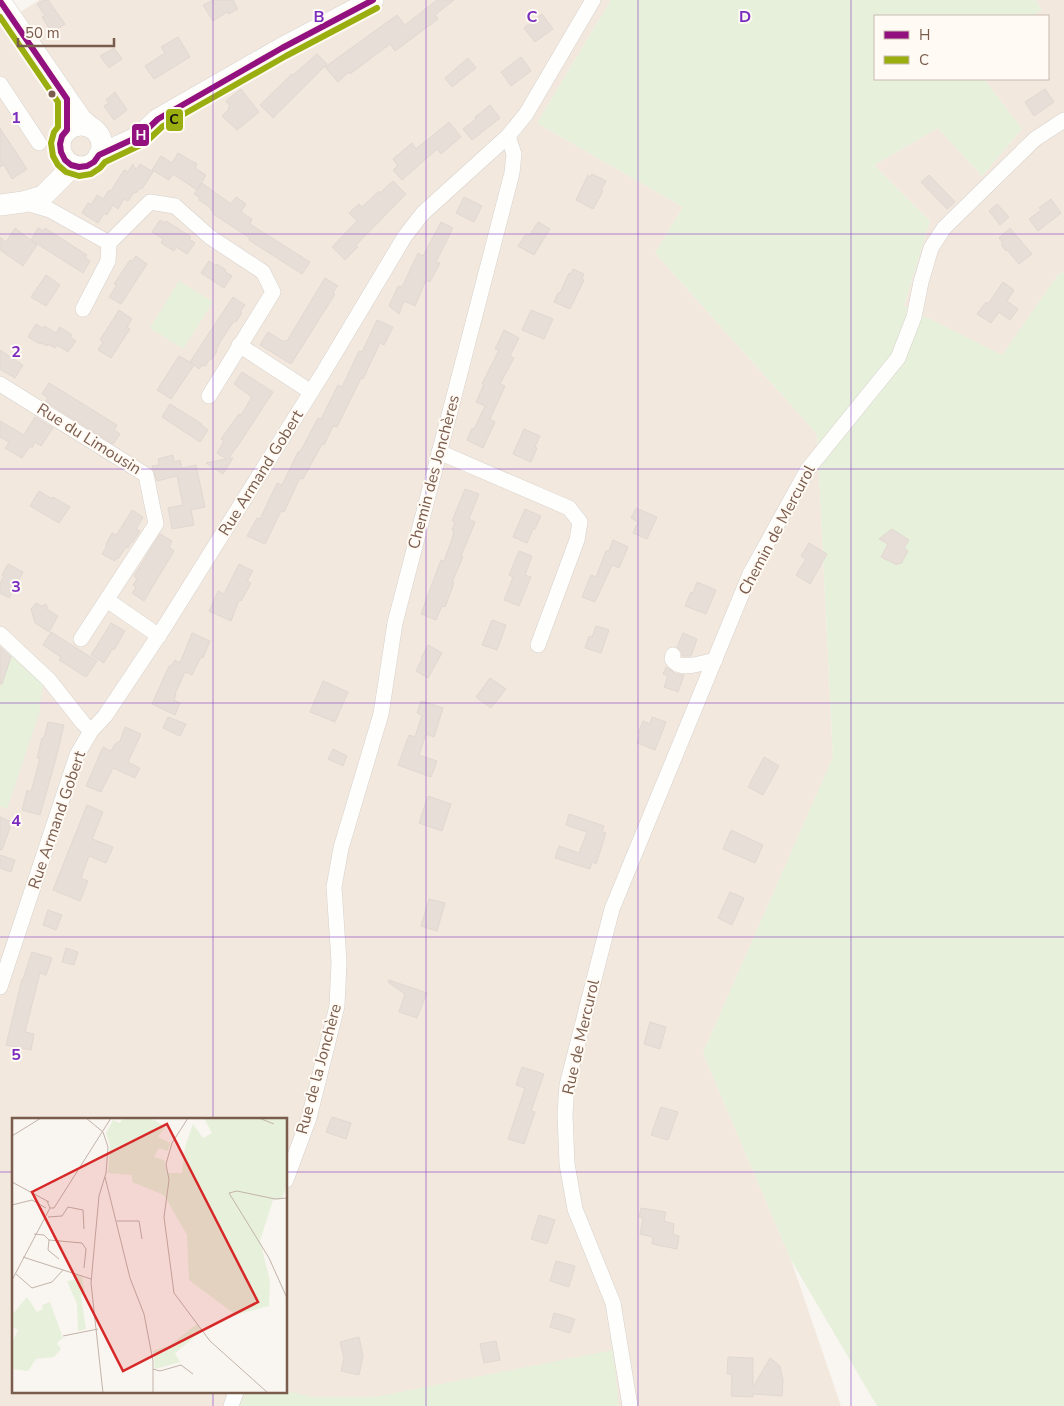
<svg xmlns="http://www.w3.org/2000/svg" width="1064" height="1406" font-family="'Nunito Sans',sans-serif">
	<rect width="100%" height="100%" fill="#f9f5f0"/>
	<!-- residential -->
	<g fill="#f2e8de" fill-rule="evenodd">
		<path d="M39,0H611L537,123L683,207L655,253L817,434L833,758L703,1053L791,1260L841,1406H0V1L11,18ZM14,1120H286V1392H14Z"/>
		<polygon points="1035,0 1064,0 1064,271 1058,275 1002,356 904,306 930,221 874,165 938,128 982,176 1022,129 984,79 1048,79 1048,16 1031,16 1042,10"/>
	</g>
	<!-- green -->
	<g fill="#e7f0db">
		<polygon points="611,0 1035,0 1042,10 1031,16 875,16 875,79 984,79 1022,129 982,176 938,128 874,165 930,221 904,306 1002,355 1058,275 1064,271 1064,1406 877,1406 791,1260 703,1053 833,757 817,434 655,253 683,207 537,123"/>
		<polygon points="179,281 213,302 183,349 150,328"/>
		<polygon points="9,651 43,684 39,714 7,809 0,806 0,687 1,687"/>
		<polygon points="613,1350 619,1406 239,1406 245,1392 286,1392 286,1391 311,1397 375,1397"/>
	</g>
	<!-- building -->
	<g fill="#e6ded7" stroke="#e2d8d2">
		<polygon points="43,0 48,0 65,24 52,33 42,17 45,16 37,4"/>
		<polygon points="213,0 233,0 238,9 228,14 227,12 213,21 203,5"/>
		<polygon points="437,0 454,0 435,15 438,19 395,51 390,44 350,74 349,72 338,82 325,67 397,15 405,25"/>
		<polygon points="542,14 553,29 535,42 524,28"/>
		<polygon points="178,37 190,57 154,79 145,66 165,53 161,47"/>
		<polygon points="114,48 122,59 109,68 100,56"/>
		<polygon points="317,54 327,64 273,118 260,105 292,74 293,75"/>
		<polygon points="521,57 531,71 511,86 501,72"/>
		<polygon points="468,58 476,68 452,87 445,78"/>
		<polygon points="241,89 259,112 237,130 222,116 229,109 228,108 230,106 226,101"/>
		<polygon points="1045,89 1054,102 1034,116 1025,102"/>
		<polygon points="115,92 127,110 114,120 104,106 109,103 106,100"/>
		<polygon points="490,105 500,118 472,140 463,129 476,119 475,117"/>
		<polygon points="449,122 461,137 441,154 437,149 402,180 393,170 398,166 393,159 412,143 416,149"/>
		<polygon points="0,128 27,169 12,179 4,165 0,167"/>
		<polygon points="178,153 197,164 195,168 206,175 197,190 173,174 169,180 152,170 161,156 172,163"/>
		<polygon points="133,164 136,170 140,164 153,172 142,189 140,188 136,193 134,192 128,201 124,199 118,209 113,205 107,215 104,213 98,223 82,213 88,203 91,205 97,195 103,199 109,190 111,191 124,170 128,172"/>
		<polygon points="592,174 606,181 601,190 603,191 593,209 576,200 588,175 590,177"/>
		<polygon points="929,175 955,202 947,209 921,182"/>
		<polygon points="393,181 406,194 356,245 358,247 345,260 332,247 357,221 349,213 359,204 362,207 379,191 380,193"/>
		<polygon points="202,183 231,204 236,197 246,204 241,212 252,219 250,224 310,262 302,274 249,240 250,238 213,214 214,212 210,209 211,208 199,200 200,198 194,194"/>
		<polygon points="464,197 482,206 474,222 456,213"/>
		<polygon points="1051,199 1061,213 1038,231 1029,219 1041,210 1039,208"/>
		<polygon points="997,204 1009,217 1000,225 989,211"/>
		<polygon points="160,220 165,223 166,221 191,237 189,239 195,243 187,254 176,247 174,251 161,243 163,239 152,232"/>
		<polygon points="441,222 453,228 436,262 440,263 430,282 426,280 415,306 404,301 399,314 389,306 398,286 402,287 418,253 423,256"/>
		<polygon points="538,222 550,229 534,255 518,246 526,234 529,236"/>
		<polygon points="15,228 37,245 23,266 0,250 0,237 6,242"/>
		<polygon points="38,228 43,231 45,228 87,255 85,258 90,261 83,273 31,240"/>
		<polygon points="1010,228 1032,254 1019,264 1007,250 1006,251 1002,246 1002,242 999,238"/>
		<polygon points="136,256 147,264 121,304 109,297 117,285 114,284 130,260 132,261"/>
		<polygon points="209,261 216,266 217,264 226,270 225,272 232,276 224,288 201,273"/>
		<polygon points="573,269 584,274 582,279 584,280 570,309 554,302 558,293 560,293 569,273 571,274"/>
		<polygon points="46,275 60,285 46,306 31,297"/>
		<polygon points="325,278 338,286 333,292 335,294 291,364 260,345 268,332 284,342 285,340 287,341"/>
		<polygon points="1003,282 1014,290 1007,301 1018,309 1010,320 999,312 991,323 977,314 986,302 988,304"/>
		<polygon points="233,297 245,305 240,312 242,313 236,322 234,321 220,342 216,350 217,351 211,360 210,359 205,366 202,365 199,369 194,365 171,399 157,390 179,356 193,364 190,362"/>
		<polygon points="119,310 132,319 127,327 130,329 111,358 98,350 103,342 100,340"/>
		<polygon points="531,310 553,319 544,339 522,330"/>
		<polygon points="377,320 393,327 384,345 380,343 363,379 361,378 337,427 333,426 324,445 322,444 303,479 300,478 284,512 281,511 265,544 247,536 257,518 260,519 277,483 282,485 298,452 300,452 318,418 321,419 338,385 342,387 359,351 362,352"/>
		<polygon points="36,324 42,328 44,326 56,333 60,327 72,335 70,337 76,341 68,352 57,345 55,348 48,344 47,346 41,343 40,344 28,337"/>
		<polygon points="504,330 519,338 510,356 514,358 500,384 505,386 490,419 495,422 483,448 467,440 472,428 474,429 485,406 476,402 484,384 482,384 499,350 495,349"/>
		<polygon points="0,350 23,365 15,378 0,369"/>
		<polygon points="242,372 273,392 243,438 229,458 233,458 223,474 206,463 226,459 217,453 224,441 221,439 239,414 241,415 252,397 234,384"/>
		<polygon points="49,383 117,425 114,430 120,434 113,444 48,403 46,401 48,398 42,394"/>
		<polygon points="170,404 202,424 201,425 208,430 200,442 162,417"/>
		<polygon points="35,417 53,428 41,446 35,442 32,448 30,446 22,458 5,448 9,442 0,437 0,421 24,435"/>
		<polygon points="524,429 540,436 535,447 537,448 531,462 513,454"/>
		<polygon points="173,455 174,462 180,460 182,468 196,465 205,507 191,510 194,525 172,529 168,508 183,505 177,476 157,481 152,466 159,465 158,459"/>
		<polygon points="465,489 479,494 469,519 475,522 461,556 463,557 452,582 454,583 445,607 442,606 436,620 421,614 441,560 444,561 452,539 454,531 452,530 455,522 452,521"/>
		<polygon points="39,491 52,499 53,497 70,507 59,523 30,506"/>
		<polygon points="636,508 657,517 647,539 633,533 638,522 631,518"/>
		<polygon points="525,509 541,516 535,529 533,529 527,543 513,537"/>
		<polygon points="132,510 143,517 136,529 140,531 132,543 131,542 128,548 126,547 118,559 116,558 115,561 102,554 106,548 106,544 112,533 115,535 117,534"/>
		<polygon points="892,529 909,540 904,548 908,551 901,564 898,563 897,565 881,557 888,544 879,539"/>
		<polygon points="160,534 172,541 169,547 174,551 144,601 132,593 136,587 133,585 137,579 134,576"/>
		<polygon points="613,540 628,547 619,568 612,565 595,602 582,597 591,575 596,577 606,551 609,551"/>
		<polygon points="809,543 827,554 810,584 796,575 806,559 801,556"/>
		<polygon points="519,551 532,556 525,575 531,577 519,606 504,600 513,577 509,575"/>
		<polygon points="8,564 23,572 9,598 0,593 0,583 4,576 2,575"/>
		<polygon points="239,564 253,571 247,581 251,583 241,601 239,600 231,621 209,611 218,591 224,594"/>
		<polygon points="697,582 716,590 706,614 685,606 691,592 693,593"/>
		<polygon points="36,603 41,606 46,604 48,610 58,616 49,632 35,623 31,609"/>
		<polygon points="492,620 506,625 497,650 482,645"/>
		<polygon points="111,623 125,631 114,650 112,649 104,663 91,655"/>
		<polygon points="596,626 609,630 601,653 585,648 589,636 592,637"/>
		<polygon points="51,632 97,661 86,677 59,660 61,657 43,645"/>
		<polygon points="192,633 210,641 203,658 201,657 192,675 185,672 175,694 176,694 174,700 180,703 175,715 152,704 169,666 171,666 175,660 180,663"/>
		<polygon points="683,633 697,639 691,656 682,656 682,652 677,647"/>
		<polygon points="428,645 442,653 428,678 416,671 422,659 421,658"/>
		<polygon points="0,647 11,657 2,684 0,684"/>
		<polygon points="666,667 676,674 684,675 678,692 664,687 668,676 663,674"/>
		<polygon points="490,678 506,689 491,708 476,697"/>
		<polygon points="323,681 348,692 335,722 310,712"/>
		<polygon points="421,701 443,708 434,737 426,734 419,755 437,761 431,777 398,765 409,735 415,737 422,715 417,713"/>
		<polygon points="168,717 186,724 180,736 163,728"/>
		<polygon points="652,717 666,722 655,750 637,743 640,734 638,733 643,721 650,724"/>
		<polygon points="48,722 64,725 55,762 40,815 22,810 27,790 31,792 40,758 37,758 42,738 44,738"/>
		<polygon points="125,727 141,734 128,762 140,768 135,778 113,768 101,792 86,786 103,747 111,751 115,744 120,741"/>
		<polygon points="333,749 347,756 343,766 328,759"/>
		<polygon points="764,757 779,766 763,795 748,787"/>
		<polygon points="428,796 451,804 442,831 419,823"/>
		<polygon points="87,805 103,812 92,839 113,847 106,863 89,856 81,878 88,881 80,901 53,890"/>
		<polygon points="569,814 604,826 602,832 606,833 596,864 592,862 590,869 555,858 559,846 579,853 587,832 566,825"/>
		<polygon points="0,817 12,822 2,850 0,850"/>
		<polygon points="731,830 763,845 755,863 723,849"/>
		<polygon points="0,855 15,860 11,872 0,868"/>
		<polygon points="730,892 744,898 732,925 718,918"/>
		<polygon points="429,899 445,903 437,931 421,926"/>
		<polygon points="48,910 62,915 56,930 43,925"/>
		<polygon points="66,948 78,952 74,965 62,962"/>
		<polygon points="32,952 52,958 46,975 40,973 25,1032 34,1034 31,1050 6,1045 22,979 23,979"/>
		<polygon points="389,980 427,993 417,1018 399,1012 405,994 388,982"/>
		<polygon points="650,1022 666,1027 660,1049 644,1044"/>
		<polygon points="522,1067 544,1074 531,1111 535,1112 524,1144 508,1139 525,1088 516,1085"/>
		<polygon points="661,1107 678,1112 668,1140 651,1135"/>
		<polygon points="332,1117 351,1123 346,1139 326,1132"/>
		<polygon points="641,1208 666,1212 664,1221 674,1224 673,1234 679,1236 677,1249 652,1244 653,1237 640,1234 643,1218 639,1217"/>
		<polygon points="539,1215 555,1220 547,1244 531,1239"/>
		<polygon points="556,1261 575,1266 569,1287 550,1281"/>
		<polygon points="554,1313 575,1319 570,1333 550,1327"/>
		<polygon points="359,1337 363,1356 359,1375 341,1371 344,1358 340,1342"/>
		<polygon points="496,1341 500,1360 484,1363 480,1344"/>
		<polygon points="728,1357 753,1358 753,1387 770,1358 780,1366 783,1380 782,1396 753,1394 753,1397 731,1396 732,1374 727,1374"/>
	</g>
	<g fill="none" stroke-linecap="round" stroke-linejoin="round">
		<!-- street casing -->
		<g stroke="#d7d1cb" stroke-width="16">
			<g id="street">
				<polyline points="0,84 39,143"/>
				<polyline points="23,202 50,210 109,243 150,202 175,206 210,237 263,272 273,292 209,396"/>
				<polyline points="83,309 108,261 109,243"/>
				<polyline points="239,345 311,392"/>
				<polyline points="0,384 146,475 156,524 81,639"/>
				<polyline points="439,452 569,508 580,522 577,540 538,645"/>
				<polyline points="107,600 159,636"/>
				<polyline points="0,634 49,680 83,723 91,731"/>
				<path d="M673,655L672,659C679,672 702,663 715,660"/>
				<polyline points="0,987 77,755 91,731 105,716 165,626 323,373 405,236 423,213 508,136 526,114 593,0"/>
				<polyline points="286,1180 309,1118 337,1006 339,962 334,887 341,848 381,714 395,623 512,173 514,154 508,136"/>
				<polyline points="231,1406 236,1392"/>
				<polyline points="630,1406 613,1303 575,1209 567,1164 565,1114 567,1085 612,909 750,574 808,469 898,358 914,317 921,282 931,248 944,228 1035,139 1064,120"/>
			</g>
		</g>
		<!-- secondary casing -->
		<g stroke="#d9d2cb" stroke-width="22">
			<g id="secondary">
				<polyline points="0,1 81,119 90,127"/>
				<circle cx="81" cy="146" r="21"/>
				<polyline points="99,155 140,136 158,119 282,48 373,0"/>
				<polyline points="0,205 23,202 43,196 69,170 79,167"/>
			</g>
		</g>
		<!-- street -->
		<use href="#street" stroke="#fefefd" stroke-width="15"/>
		<!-- secondary -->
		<use href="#secondary" stroke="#fefefd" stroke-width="21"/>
		<!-- bus-1 casing -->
		<g stroke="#fffaf3" stroke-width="10">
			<polyline id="bus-1" points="0,1 67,99 67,130 62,136 60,144 61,152 65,160 71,165 79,167 87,166 94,162 99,155 140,136 158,119 282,48 373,0"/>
		</g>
		<!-- bus-2 casing -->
		<g stroke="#fffaf3" stroke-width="10">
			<polyline id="bus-2" points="0,17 58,102 58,127 54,132 51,143 53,156 58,165 66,172 79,176 91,174 100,168 105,162 145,143 163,126 286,56 377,8"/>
		</g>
		<!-- bus-1 -->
		<use href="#bus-1" stroke="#93117e" stroke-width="6"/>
		<!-- bus-2 -->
		<use href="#bus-2" stroke="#9aae10" stroke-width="6"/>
	</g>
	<!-- grid -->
	<path fill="none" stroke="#7b2cbf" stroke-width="1" stroke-opacity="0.55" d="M213,0V1120M426,0V1406M638,0V1406M851,0V1406M0,234H1064M0,469H1064M0,703H1064M0,937H1064M0,1172H14M286,1172H1064M213,1392V1406"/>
	<!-- markers -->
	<circle fill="#7a5c4d" stroke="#fffaf3" stroke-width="2" cx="52" cy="94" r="4.5"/>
	<g text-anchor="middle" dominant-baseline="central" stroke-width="4" stroke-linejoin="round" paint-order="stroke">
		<!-- street labels -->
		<g font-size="16" fill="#7a5c4d" stroke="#fffaf3">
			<text transform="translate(89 439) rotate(32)">Rue du Limousin</text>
			<text transform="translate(434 472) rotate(-75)">Chemin des Jonchères</text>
			<text transform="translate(261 473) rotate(-58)">Rue Armand Gobert</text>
			<text transform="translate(777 530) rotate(-62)">Chemin de Mercurol</text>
			<text transform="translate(57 820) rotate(-71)">Rue Armand Gobert</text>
			<text transform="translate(581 1037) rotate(-77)">Rue de Mercurol</text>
			<text transform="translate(319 1069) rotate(-75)">Rue de la Jonchère</text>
		</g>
	</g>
	<!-- overview -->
	<g transform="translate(12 1118)">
		<rect width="275" height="275" fill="#f9f5f0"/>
		<path d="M111,0H139L153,9L146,19L158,25L156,33L147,30L142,39L152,42L155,55H170L173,29L181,6L191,20L200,15L192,0H275L274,69L270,81L261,82L248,123L258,163L257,188L224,197L177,162L175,117L152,77L120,64V57L96,55L98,28L94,15L101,2L108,5ZM63,156L70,158L73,176L69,177L74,211L66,213L65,186L55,163L65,161ZM15,179L25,194L31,191L30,187L38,184L51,220L45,225L49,231L42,239L24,241L16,253L0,251V224L6,212L0,208V197ZM185,206L190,213L163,235L168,244L143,251L141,233L158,227Z" fill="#e7f0db"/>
		<path fill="none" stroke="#c2b3aa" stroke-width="1" d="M74,0L91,14L96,29L94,55L87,78L79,165L91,275M176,0L160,25L154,46L157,62L152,99L162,175L198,223L256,275M247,0L262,6M0,18L29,0M93,59L118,160L132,196L141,243V275M0,64L37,84M275,80L263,81L225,73L217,75L257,140L275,180M35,83L38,90H42L99,0M0,87L20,82L34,90M36,99L50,98L56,89L71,92L72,111M105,103H127L130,121M22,116L32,117L37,122L36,132L47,141M37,122L70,125L74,131L72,150M11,139L79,161M4,156L20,170L40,164L51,152M0,162L38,90M51,218L86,211M141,251L148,253L169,247L181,256"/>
		<path fill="#d62828" fill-opacity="0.15" stroke="#d62828" stroke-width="2.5" d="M155,6L246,184L111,253L20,74Z"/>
		<rect width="275" height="275" fill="none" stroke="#7a5c4d" stroke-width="2.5"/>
	</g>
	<g font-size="16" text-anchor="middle" font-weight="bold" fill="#7b2cbf" stroke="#fffaf3" stroke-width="4" stroke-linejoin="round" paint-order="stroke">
		<text x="319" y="22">B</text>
		<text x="532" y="22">C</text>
		<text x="745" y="22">D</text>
		<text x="16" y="123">1</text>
		<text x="16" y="357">2</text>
		<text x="16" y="592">3</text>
		<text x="16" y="826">4</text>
		<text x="16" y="1060">5</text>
	</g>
	<g stroke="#fffaf3" stroke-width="2">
		<rect x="165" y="108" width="19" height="24" rx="5" fill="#9aae10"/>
		<rect x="131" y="123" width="19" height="24" rx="5" fill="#93117e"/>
	</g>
	<g font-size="14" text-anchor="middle" font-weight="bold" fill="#fff">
		<text x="141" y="140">H</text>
	</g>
	<g font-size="14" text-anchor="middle" font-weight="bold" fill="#111">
		<text x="174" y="124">C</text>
	</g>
	<!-- legend -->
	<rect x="874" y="15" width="175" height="65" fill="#fffaf3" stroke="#cabbb1"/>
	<rect x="884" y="31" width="25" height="8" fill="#93117e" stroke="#cabbb1"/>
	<text x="919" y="40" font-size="15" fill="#7a5c4d">H</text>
	<rect x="884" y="56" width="25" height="8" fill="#9aae10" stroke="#cabbb1"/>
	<text x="919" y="65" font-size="15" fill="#7a5c4d">C</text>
	<!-- scale -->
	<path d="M18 38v8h96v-8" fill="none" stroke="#7a5c4d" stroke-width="2.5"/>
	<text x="25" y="38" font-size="15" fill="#7a5c4d" stroke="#fffaf3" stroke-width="4" paint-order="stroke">50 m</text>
</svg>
